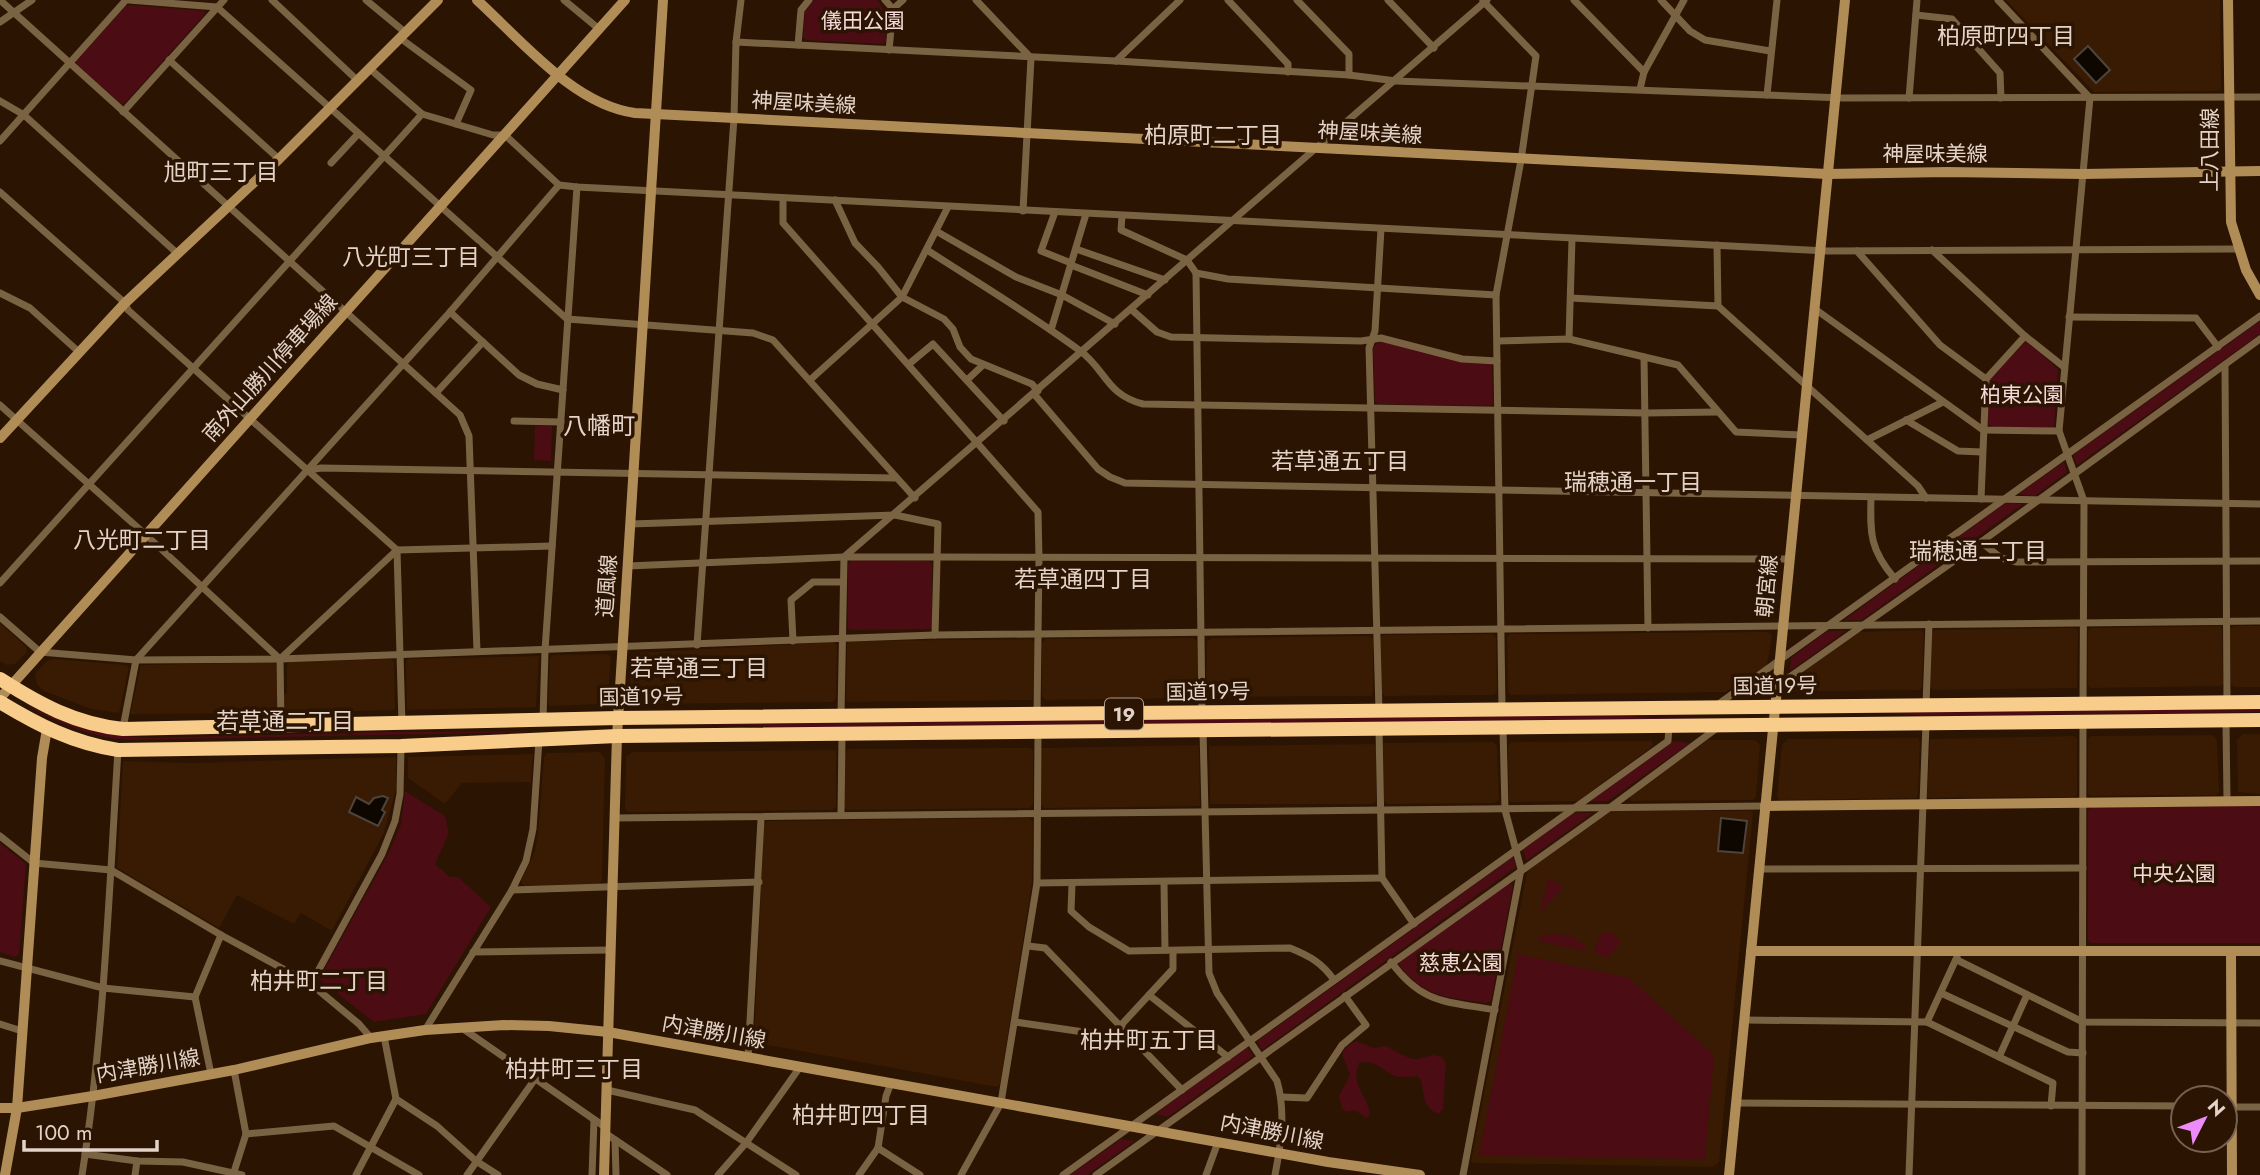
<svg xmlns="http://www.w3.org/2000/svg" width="2260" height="1175" font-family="Jost,'Noto Sans JP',sans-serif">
	<rect width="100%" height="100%" fill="#2b1402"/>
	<!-- built -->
	<g fill="#381b02">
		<polygon points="2006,0 2220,0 2221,89 2218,91 2094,92"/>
		<polygon points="0,623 26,647 27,652 15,664 7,665 0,661"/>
		<polygon points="2220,626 2222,629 2223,684 2220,686 2091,688 2088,685 2088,631 2091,628"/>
		<polygon points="2234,626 2260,626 2260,687 2234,687 2231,684 2230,629"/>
		<polygon points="2075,628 2078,631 2077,688 1933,690 1930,687 1932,633 1935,630"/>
		<polygon points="1921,630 1924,633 1922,687 1920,690 1793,691 1787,685 1790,681 1858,632"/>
		<polygon points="1768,632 1772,635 1767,665 1726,692 1510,695 1508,691 1507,637 1510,634"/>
		<polygon points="1493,634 1496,638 1497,692 1493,695 1385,696 1381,693 1380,639 1383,635"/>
		<polygon points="1369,636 1373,639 1373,693 1371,696 1206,697 1207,641 1212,638"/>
		<polygon points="1193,638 1197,641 1198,694 1195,698 1045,700 1042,696 1042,643 1046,639"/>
		<polygon points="1031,639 1035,642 1033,697 1031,700 848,702 846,700 847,644 849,641"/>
		<polygon points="834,642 837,645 836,698 833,702 635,704 629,698 632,656 635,653"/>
		<polygon points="608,654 611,657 608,698 602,704 550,706 548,703 550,658 553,655"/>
		<polygon points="539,656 536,707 407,710 406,663 408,659"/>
		<polygon points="53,659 126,665 129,668 119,713 91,709 44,691 37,685 35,674 47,661"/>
		<polygon points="390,659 394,662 395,710 282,713 282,694 287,694 287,665 290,662"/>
		<polygon points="273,662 276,665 278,713 130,714 141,665"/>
		<polygon points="2243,734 2260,734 2260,794 2238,792 2237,740"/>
		<polygon points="2213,735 2217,740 2219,792 2216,795 2091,796 2088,794 2088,739 2091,736"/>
		<polygon points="2074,736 2077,739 2077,794 2074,797 1929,798 1927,796 1930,739"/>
		<polygon points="1918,738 1920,741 1918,795 1916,798 1779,800 1777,796 1782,745 1788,739"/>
		<polygon points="1707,740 1755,740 1760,745 1756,797 1753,800 1631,801 1629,796"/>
		<polygon points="1652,741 1653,746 1578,801 1512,802 1509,800 1508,746 1511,742"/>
		<polygon points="1493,742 1497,746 1499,800 1494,803 1387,804 1384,801 1383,743"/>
		<polygon points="1374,744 1376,746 1376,801 1373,804 1210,804 1209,746"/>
		<polygon points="1199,745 1200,806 1045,808 1041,805 1041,748"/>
		<polygon points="1030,748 1033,750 1033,805 1029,808 847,810 844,807 845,753 848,749"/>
		<polygon points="836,750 836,807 832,810 628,812 625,809 626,757 632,752"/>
		<polygon points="600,752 605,758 602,880 599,884 524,886 521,882 535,851 538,833 544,757 547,753"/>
		<polygon points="533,754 531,782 462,783 445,804 408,778 408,757"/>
		<polygon points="396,757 396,789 384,833 332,931 301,913 294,924 237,895 219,928 117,868 123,761 189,763"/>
		<polygon points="1609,811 1751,811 1753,813 1719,1162 1713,1167 1473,1163 1471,1161 1527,872 1529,869"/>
		<polygon points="1030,818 1033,822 1032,883 1000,1084 997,1087 757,1043 754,1040 764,824 768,821"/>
	</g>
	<!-- green -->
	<g fill="#4b0c14">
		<polygon points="814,0 877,0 887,14 886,41 883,44 806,40 803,37 805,11"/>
		<polygon points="131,5 204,11 205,14 125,103 121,104 77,65 76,61 126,6"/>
		<polygon points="2260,321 2260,334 2077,465 2073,455"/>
		<polygon points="1381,341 1489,363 1492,365 1493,403 1490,406 1378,404 1375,401 1373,347"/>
		<polygon points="2026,341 2058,369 2054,428 1993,427 1987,424 1989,380"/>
		<polygon points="535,426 552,426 551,461 534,460"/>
		<polygon points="2064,462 2067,472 2035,496 2018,494"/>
		<polygon points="2005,503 2023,504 1862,620 1844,620"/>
		<polygon points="852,560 929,561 932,564 932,627 929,629 850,630 848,628 848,564"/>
		<polygon points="1827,631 1846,631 1790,671 1791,658"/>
		<path d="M26,704C65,726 102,734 146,738L382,732L591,731L129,740C94,738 63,725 32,709Z"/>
		<polygon points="2260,709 2260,712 1925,716 1889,713 1801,714 1801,713"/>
		<polygon points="1617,715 1653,718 1748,717 1748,718 784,728 748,725 645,725"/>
		<polygon points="1674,741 1690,743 1608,801 1590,801"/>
		<polygon points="405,791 445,816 449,833 435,864 450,877 458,877 491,907 426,1014 374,1022 319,979 387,856 401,824"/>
		<polygon points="2260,806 2260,943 2091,943 2088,940 2088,810 2091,807"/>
		<polygon points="1573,813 1593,813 1526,861 1523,849"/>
		<polygon points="0,843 26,864 19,954 15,957 0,952"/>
		<polygon points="1513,857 1516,867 1262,1050 1257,1041"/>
		<polygon points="1549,877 1561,886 1561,890 1540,912"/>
		<path d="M1509,883L1513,885L1491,1001L1487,1003C1450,998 1424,998 1399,965L1400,961Z"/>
		<polygon points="1610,932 1620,940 1618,946 1608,957 1601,956 1594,951 1601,933"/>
		<polygon points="1559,934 1573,937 1585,945 1585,951 1538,941 1542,935"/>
		<polygon points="1518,954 1629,978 1714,1055 1705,1159 1479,1156"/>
		<path d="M1356,1041L1374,1048L1386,1046L1409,1058L1416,1059L1434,1055L1442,1057L1446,1063L1443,1109L1438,1114C1423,1108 1424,1094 1421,1080L1417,1076C1412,1076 1404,1078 1399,1077C1383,1074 1377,1058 1359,1063C1350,1085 1367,1094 1370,1114L1366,1118L1355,1110L1346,1112L1342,1109L1339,1096L1350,1075L1342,1054L1346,1047Z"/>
		<polygon points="1247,1047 1253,1056 1168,1117 1155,1114"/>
		<polygon points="1121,1139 1135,1141 1087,1175 1070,1175"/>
	</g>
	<!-- water -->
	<g fill="#0e0700" stroke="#4e443c" stroke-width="2">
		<polygon points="2088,46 2110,70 2096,83 2074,59"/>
		<polygon points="383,796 388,798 382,810 385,812 378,826 349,812 356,797 369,804 374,798"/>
		<polygon points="1721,818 1747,821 1743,853 1718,851"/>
	</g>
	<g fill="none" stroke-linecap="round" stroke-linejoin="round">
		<!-- street -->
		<g stroke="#796343" stroke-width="7">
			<polyline points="0,0 460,415 469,436 477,651"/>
			<polyline points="129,0 217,7 567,319 753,333 773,340 915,498"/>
			<polyline points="272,0 357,80"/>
			<polyline points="366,0 406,33"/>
			<polyline points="564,0 599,29"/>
			<polyline points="885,0 893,9"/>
			<polyline points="976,0 1031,58 1023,211"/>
			<polyline points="1228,0 1288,64 1288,72"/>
			<polyline points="1297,0 1349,54 1349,75"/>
			<polyline points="1388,0 1434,48"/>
			<polyline points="1574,0 1644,72"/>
			<polyline points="1661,0 1690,31 1705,40 1770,51"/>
			<polyline points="1998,0 2090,98 2059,431 2084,501 2083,704"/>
			<polyline points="1483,1 1536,56 1521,160 1496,295 1502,709"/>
			<polyline points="1916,15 1952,19 2000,73 2001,98"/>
			<polyline points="0,22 32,0"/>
			<polyline points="400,38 471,90 456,124"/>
			<polyline points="736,42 1116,61 1349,75 1396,81 1843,98 2260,97"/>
			<polyline points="798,45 801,10 809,0"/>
			<polyline points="889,50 893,9 903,0"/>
			<polyline points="169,60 279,159"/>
			<polyline points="1116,61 1180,0"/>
			<polyline points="369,68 422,114"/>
			<polyline points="1640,89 1644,72 1684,0"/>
			<polyline points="1767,95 1777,0"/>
			<polyline points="1909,98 1917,0"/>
			<polyline points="0,101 24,115 178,254"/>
			<polyline points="123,112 224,0"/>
			<polyline points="0,141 126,0"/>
			<polyline points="331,163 358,134"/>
			<polyline points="0,192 125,303 128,310 397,550 552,546"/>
			<polyline points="783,198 783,223 1038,512 1039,558 1037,714"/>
			<polyline points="835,200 855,243 878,267 902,297 944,319 953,329 960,347 971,359 1032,384 1038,391"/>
			<polyline points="1055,212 1041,251 1071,263"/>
			<polyline points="1122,216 1121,230 1187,260 1196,273 1202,712"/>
			<polyline points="936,231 1016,277 1062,295 1115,324"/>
			<polyline points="1717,245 1718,306"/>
			<polyline points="1076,249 1165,280"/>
			<path d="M927,250C978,283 1030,314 1079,350C1106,369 1105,394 1143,404L1646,413L1718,412"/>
			<polyline points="1932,250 2025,336 2064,367"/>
			<polyline points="1857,251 1940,345 1986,379"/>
			<polyline points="1071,265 1148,295"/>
			<polyline points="1196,273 1228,279 1496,295"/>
			<polyline points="0,293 30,308 80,353"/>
			<polyline points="1571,298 1718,306 1918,486 1926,498"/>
			<polyline points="1815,309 1983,430 2059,431"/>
			<polyline points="1132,310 1157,332 1171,337 1361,341 1381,338 1462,359 1497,361"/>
			<polyline points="450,312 519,375 537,384 563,390"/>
			<polyline points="2069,317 2196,318 2218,347"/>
			<polyline points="1051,330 1086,214"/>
			<polyline points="1569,339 1572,239"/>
			<polyline points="1498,341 1569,339 1678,365 1736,432 1801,435"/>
			<polyline points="1644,357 1648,628"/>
			<polyline points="909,364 933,344 1004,421"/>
			<polyline points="2225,365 2227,702"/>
			<polyline points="810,380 902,297 948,207"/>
			<polyline points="967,380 983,365"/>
			<polyline points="436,393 483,342"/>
			<polyline points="1034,394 1098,469 1110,477 1125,483 2260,504"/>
			<polyline points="0,405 146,535 280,659 935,635 2260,621"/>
			<polyline points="1906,420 1958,451 1982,452"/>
			<polyline points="514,421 561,422"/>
			<polyline points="1867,440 1943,402"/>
			<polyline points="309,470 321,468 895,478"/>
			<path d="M1871,498C1870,534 1870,550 1895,579"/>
			<polyline points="1981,499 1986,379 2025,336"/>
			<polyline points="631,524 895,515 938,524 935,635"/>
			<polyline points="1981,542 2001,558 2017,562 2260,561"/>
			<polyline points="397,550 402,724"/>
			<polyline points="628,566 844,557 937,557 1788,559"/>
			<polyline points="0,583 422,114 493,135 505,135 559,185 577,187 1827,251 2238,249"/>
			<polyline points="0,617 40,652 136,660 280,659 397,550"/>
			<polyline points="793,641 791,600 813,582 842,582"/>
			<polyline points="697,645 734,118 736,42 741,0"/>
			<polyline points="280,659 281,727"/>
			<polyline points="1777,686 1981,542 2260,339"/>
			<polyline points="1717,705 2260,316"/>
			<polyline points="1926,705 1929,624"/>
			<polyline points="1379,711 1369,348 1375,331 1381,229"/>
			<polyline points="841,715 844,557 1487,0"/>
			<polyline points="543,720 545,650 577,187"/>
			<polyline points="2226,721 2227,801"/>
			<polyline points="123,728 136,660 450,312 559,185"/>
			<polyline points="1379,729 1382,878 1414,924"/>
			<path d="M1203,731L1209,973L1217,993L1277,1081C1286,1112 1281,1144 1275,1175"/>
			<polyline points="841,815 842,735"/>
			<polyline points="614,818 1765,806"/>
			<polyline points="0,836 34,863 111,870 221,935 311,984 359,1024 371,1038"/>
			<polyline points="1759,869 2083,868"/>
			<polyline points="1164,882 1165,950"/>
			<polyline points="1037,883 1382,878"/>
			<path d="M1072,884L1071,911L1089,927L1129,951L1290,948C1310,956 1322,963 1334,980"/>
			<polyline points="512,890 759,882"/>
			<polyline points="1028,946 1045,948 1182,1090"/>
			<polyline points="473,952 610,950"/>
			<polyline points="1957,960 2083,1022 2260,1023"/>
			<polyline points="0,961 103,988 195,997"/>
			<path d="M1391,962C1423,1005 1446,1001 1495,1010"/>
			<polyline points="311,984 382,854 395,821 400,794 401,746"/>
			<polyline points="1941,993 2068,1052 2083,1053"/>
			<polyline points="1149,995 1228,1057"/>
			<polyline points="1745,1020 1927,1022 2053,1083 2051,1106"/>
			<polyline points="1015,1022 1111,1036 1173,969 1173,951"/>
			<polyline points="1927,1022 1957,957"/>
			<polyline points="0,1024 22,1031"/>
			<polyline points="462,1028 605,1127"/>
			<polyline points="425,1030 512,890 526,861 533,829 539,740"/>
			<polyline points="384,1036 396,1099 437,1126 476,1161 498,1175"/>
			<polyline points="1999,1057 2027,995"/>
			<polyline points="748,1058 761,819"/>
			<polyline points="211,1074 195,997 221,935"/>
			<polyline points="607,1090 695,1110 796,1175"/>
			<polyline points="1282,1097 1307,1098 1342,1045 1366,1025 1345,996"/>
			<polyline points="1736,1103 2183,1106"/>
			<polyline points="2225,1107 2260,1107"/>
			<polyline points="605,1133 667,1175"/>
			<polyline points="246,1134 334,1126 419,1175"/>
			<polyline points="615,1140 616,1175"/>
			<polyline points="878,1148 920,1175"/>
			<polyline points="85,1154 137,1161 183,1162 242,1175"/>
			<path d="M82,1175C104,1035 109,892 118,750"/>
			<polyline points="135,1175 137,1161"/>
			<polyline points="233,1175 246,1134 234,1070"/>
			<polyline points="356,1175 396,1099"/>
			<polyline points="467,1175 535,1079"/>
			<polyline points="592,1175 594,1120"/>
			<polyline points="718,1175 746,1143 800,1067"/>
			<polyline points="859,1175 878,1148 886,1096 891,1083"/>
			<polyline points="961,1175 1001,1103 1003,1090 1037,883 1038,732"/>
			<polyline points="1063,1175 1668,741 1669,726"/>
			<polyline points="1096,1175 1612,806 1717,728"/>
			<polyline points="1206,1175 1218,1142"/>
			<polyline points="1463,1175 1521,869 1505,810 1503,728"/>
			<polyline points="1909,1175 1926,724"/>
			<polyline points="2082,1175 2083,722"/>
		</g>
		<!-- secondary -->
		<g stroke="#b08c57" stroke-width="10">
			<path d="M477,0C521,40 574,105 635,113L1827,174L1947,172L2083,174L2260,171"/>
			<polyline points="2228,0 2231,222 2246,270 2260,295"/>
			<polyline points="0,438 125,303 279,159 438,0"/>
			<polyline points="0,698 625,0"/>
			<polyline points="1765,806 2260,801"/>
			<polyline points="1751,951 2260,951"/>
			<polyline points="2231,951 2232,1175"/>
			<polyline points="0,1108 17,1108 93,1096 234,1070 371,1038 425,1030 504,1025 549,1026 608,1032 1328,1162 1420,1175"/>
			<polyline points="5,1175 17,1108 42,758 47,729"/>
			<polyline points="604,1175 617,736 663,0"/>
			<polyline points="1729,1175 1845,0"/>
		</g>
		<!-- highway -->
		<g stroke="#f8cc8b" stroke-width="14">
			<path d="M0,679C39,704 75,724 123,729L618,718L2260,702"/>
			<path d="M0,702C38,725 73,743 118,750L401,746L617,736L2260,720"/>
		</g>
	</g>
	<g text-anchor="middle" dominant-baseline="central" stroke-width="7" stroke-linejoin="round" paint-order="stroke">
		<!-- shield labels -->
		<rect fill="#2b1402" stroke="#ac9a8d" stroke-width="2" x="1105" y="698.5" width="38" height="31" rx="5"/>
		<g font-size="19" font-weight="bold" fill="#e4d3c8">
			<text x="1124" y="714">19</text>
		</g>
		<!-- park labels -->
		<g font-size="21" fill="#f4d9d8" stroke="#2b1402">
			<text x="863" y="21">儀田公園</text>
			<text x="2022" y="395">柏東公園</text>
			<text x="2174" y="874">中央公園</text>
			<text x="1461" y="963">慈恵公園</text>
		</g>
		<!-- street labels -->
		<g font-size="21" fill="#e4d3c8" stroke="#2b1402">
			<text transform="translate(804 103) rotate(3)">神屋味美線</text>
			<text transform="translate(1370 133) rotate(3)">神屋味美線</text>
			<text transform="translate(2210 150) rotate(-90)">上八田線</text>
			<text x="1935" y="154">神屋味美線</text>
			<text transform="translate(270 368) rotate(-48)">南外山勝川停車場線</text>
			<text transform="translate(607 586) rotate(-86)">道風線</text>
			<text transform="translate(1767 586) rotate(-85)">朝宮線</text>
			<text transform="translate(1775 686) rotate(-1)">国道19号</text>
			<text transform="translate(1208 692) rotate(-1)">国道19号</text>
			<text transform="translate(641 697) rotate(-1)">国道19号</text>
			<text transform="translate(714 1032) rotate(10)">内津勝川線</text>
			<text transform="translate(148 1066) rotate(-10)">内津勝川線</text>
			<text transform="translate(1272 1132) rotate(11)">内津勝川線</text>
		</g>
		<!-- neighbourhood labels -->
		<g font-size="23" fill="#e4d3c8" stroke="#2b1402">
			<text x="2006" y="36">柏原町四丁目</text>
			<text x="1213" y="135">柏原町二丁目</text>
			<text x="221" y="172">旭町三丁目</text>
			<text x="411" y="257">八光町三丁目</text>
			<text x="1340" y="461">若草通五丁目</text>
			<text x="1633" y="482">瑞穂通一丁目</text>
			<text x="142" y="540">八光町二丁目</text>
			<text x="1978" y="551">瑞穂通二丁目</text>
			<text x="1083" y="579">若草通四丁目</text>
			<text x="699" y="668">若草通三丁目</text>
			<text x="285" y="721">若草通二丁目</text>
			<text x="319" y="981">柏井町二丁目</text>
			<text x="1149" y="1040">柏井町五丁目</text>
			<text x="574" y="1069">柏井町三丁目</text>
			<text x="861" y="1115">柏井町四丁目</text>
		</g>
		<!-- quarter labels -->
		<g font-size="24" fill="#e4d3c8" stroke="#2b1402">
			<text x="599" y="425">八幡町</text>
		</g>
	</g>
	<!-- north arrow -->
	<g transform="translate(2204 1119) rotate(48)"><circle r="33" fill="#2b1402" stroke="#756051" stroke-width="2"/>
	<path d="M0-5L12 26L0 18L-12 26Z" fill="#ec8cfa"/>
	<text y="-10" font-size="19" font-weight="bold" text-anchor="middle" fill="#e4d3c8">N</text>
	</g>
	<!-- scale -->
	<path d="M24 1140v10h133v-10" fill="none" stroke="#e4d3c8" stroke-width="3.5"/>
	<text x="35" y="1140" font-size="21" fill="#e4d3c8" stroke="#2b1402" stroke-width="5" paint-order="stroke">100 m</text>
</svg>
